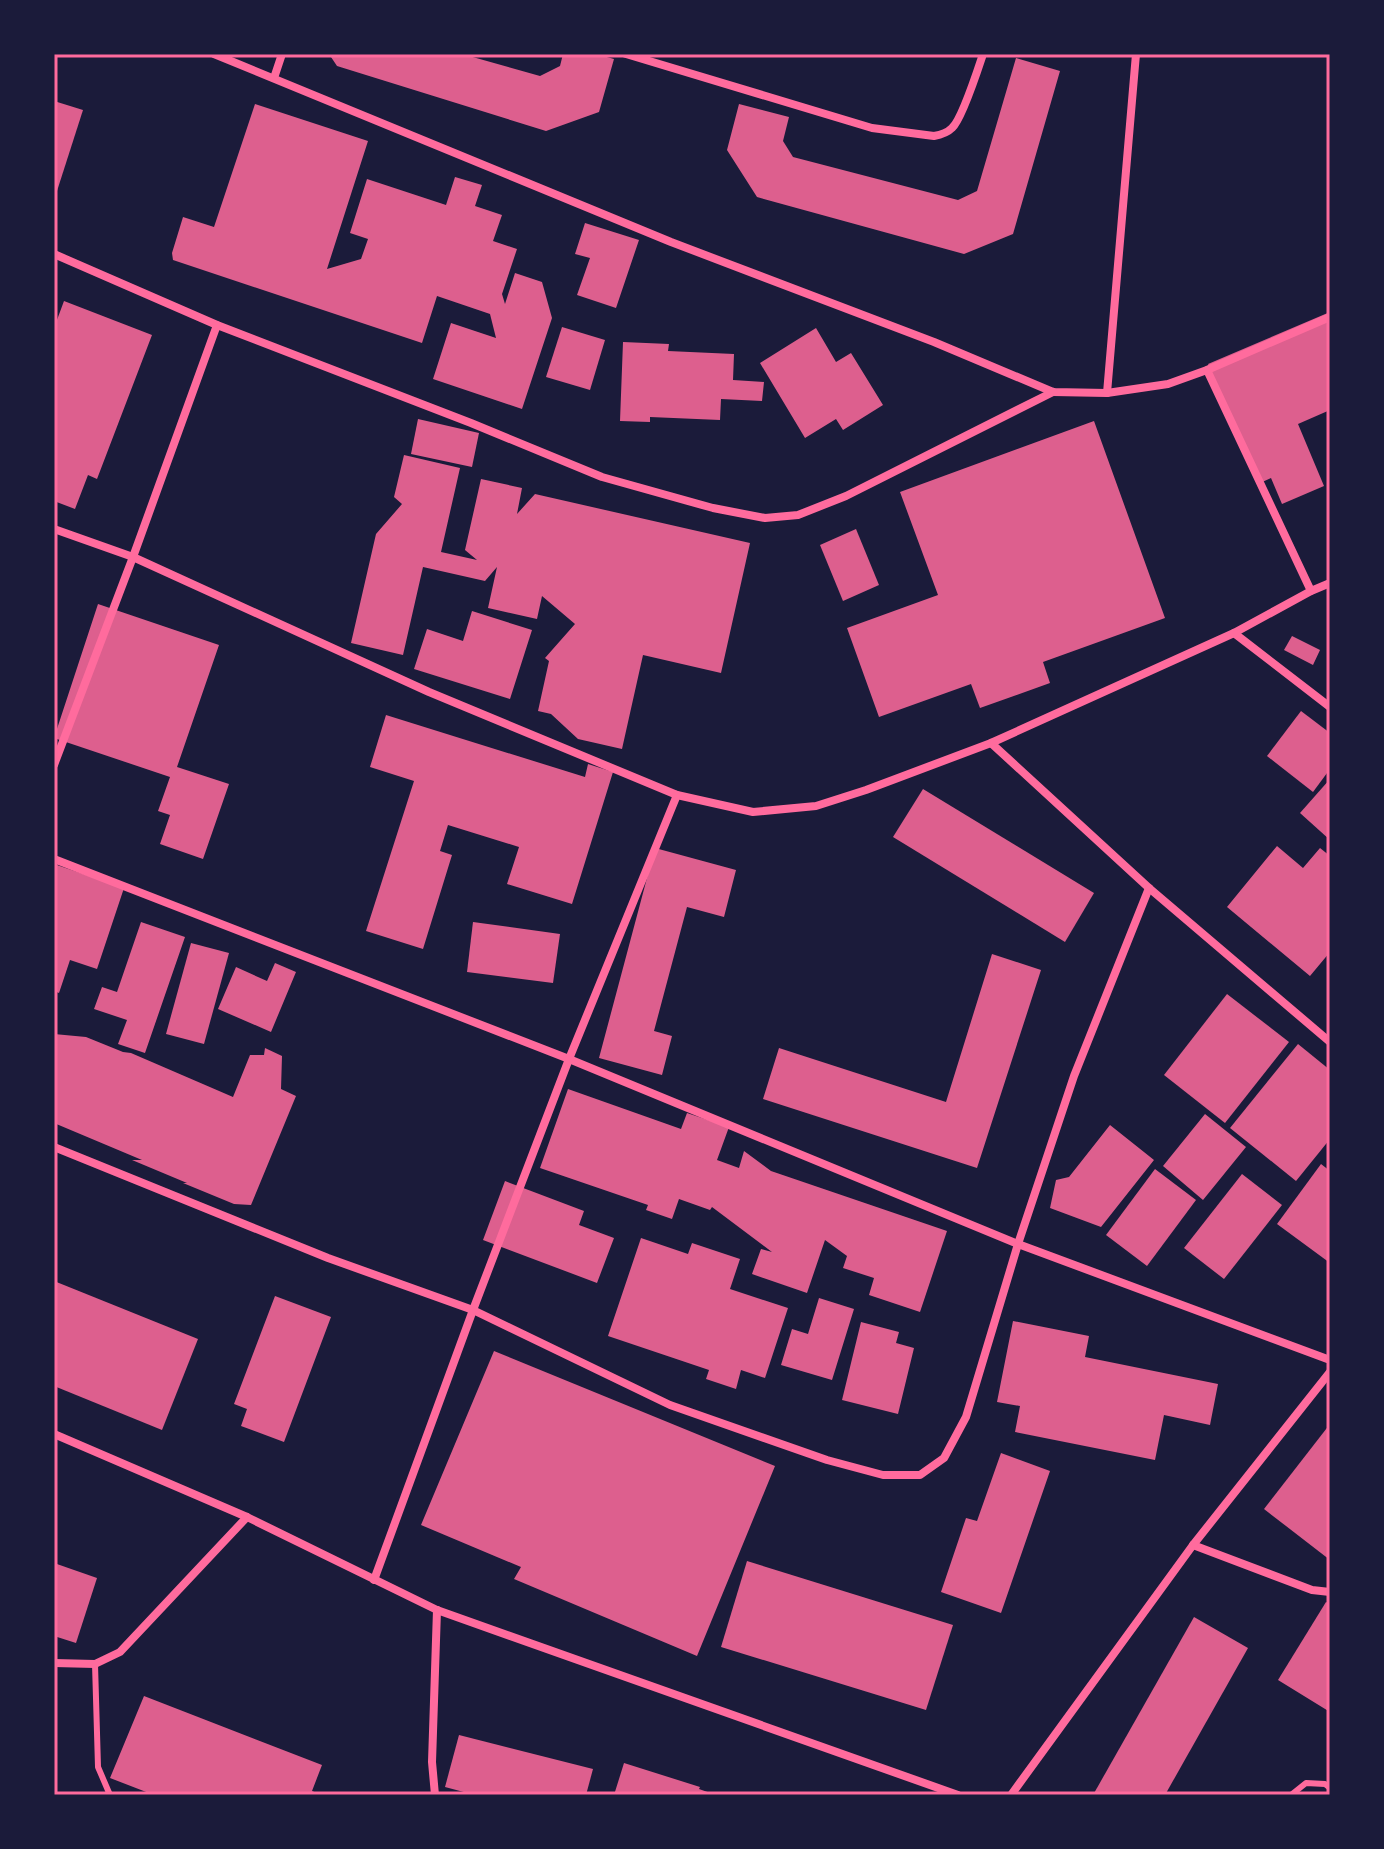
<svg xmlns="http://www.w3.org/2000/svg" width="1384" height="1849" font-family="Figtree,sans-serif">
	<rect width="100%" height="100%" fill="#1b1b3a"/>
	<!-- building -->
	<g fill="#dd5f8e">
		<polygon points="329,54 462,54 540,76 560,66 563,54 596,54 614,59 599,112 546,131 337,66"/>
		<polygon points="1016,58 1060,71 1013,234 964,254 757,197 727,150 739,104 789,117 783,141 793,157 958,200 977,191"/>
		<polygon points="54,101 83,110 57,191 54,190"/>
		<polygon points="255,104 368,141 327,269 361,259 368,239 350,233 367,179 446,205 455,177 482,185 475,206 502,215 493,241 517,249 502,294 505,304 515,273 542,282 552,318 522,409 433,379 451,323 496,338 490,314 437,296 422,343 173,260 172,253 183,217 214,227"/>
		<polygon points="585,223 639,240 616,308 577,295 590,258 575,254"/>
		<polygon points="64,301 152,335 97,479 88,475 75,509 54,501 54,328"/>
		<polygon points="1330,312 1330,410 1298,424 1324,486 1282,504 1271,478 1258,484 1208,364"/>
		<polygon points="562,327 605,340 590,390 546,377"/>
		<polygon points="816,328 836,362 851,353 883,405 843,430 836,419 805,438 760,363"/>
		<polygon points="623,342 669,344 668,351 734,354 733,380 764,382 762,401 721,399 720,420 650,417 650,422 620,421"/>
		<polygon points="418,419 479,433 472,467 411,454"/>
		<polygon points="1094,421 1165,618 1043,662 1050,683 980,708 971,684 879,717 847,628 938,595 900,492"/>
		<polygon points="404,455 460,468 441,552 477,560 465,550 481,479 522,488 517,514 535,494 750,543 721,673 643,655 622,749 578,739 551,714 538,711 549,661 545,658 575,624 542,596 537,619 488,608 497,567 485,581 423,567 403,655 351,643 376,534 402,504 394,497"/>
		<polygon points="856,529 879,585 843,601 820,545"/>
		<polygon points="98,604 219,645 177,767 229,784 203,859 160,844 170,815 158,811 170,777 54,738"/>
		<polygon points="472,611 532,630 510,699 414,669 427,629 463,641"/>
		<polygon points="1292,636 1320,650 1313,665 1284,650"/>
		<polygon points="1301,711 1330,733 1330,769 1313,792 1267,756"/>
		<polygon points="386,715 585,777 588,764 613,772 572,904 507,884 519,847 448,825 440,851 452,855 423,949 366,931 414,781 370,767"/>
		<polygon points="1330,779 1330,840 1300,813"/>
		<polygon points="923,789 1094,893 1065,942 893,837"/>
		<polygon points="1277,846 1303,868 1320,848 1330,856 1330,952 1310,976 1227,907"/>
		<polygon points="655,848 736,870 724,917 687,907 654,1031 672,1036 662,1075 599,1058"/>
		<polygon points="54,864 124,888 97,969 70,960 59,993 54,991"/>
		<polygon points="141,922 185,937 145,1053 118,1044 127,1020 94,1009 102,987 117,992"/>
		<polygon points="473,922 560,934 553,983 467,972"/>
		<polygon points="191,943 229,953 204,1044 166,1034"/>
		<polygon points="992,954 1041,970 977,1168 763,1099 779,1048 946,1102"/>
		<polygon points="275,963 296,972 271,1032 218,1009 236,967 267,981"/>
		<polygon points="1227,994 1289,1042 1225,1123 1164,1075"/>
		<polygon points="54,1034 86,1037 123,1052 131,1053 233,1097 250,1055 264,1055 265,1048 282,1056 281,1089 296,1096 251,1205 234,1204 183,1183 187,1183 132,1160 142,1160 54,1123"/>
		<polygon points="1298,1044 1330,1070 1330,1139 1296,1181 1230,1128"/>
		<polygon points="568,1089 681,1129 687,1113 729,1127 717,1160 739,1168 744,1151 771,1171 947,1231 920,1312 869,1295 874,1278 843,1268 847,1256 825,1240 807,1293 752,1274 761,1249 772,1252 712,1207 710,1210 679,1199 672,1219 646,1210 648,1205 540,1168"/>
		<polygon points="1205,1114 1246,1147 1203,1200 1163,1166"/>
		<polygon points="1110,1125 1154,1160 1101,1227 1050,1208 1056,1180 1069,1177"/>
		<polygon points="1321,1164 1330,1171 1330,1263 1277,1224"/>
		<polygon points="1155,1169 1196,1200 1147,1266 1106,1235"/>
		<polygon points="1242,1174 1282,1205 1224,1279 1184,1248"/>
		<polygon points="505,1181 584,1211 579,1225 614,1238 597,1283 483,1240"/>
		<polygon points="641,1238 688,1254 692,1243 740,1259 730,1289 788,1308 765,1378 741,1370 736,1389 706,1379 709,1370 608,1336"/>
		<polygon points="54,1281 198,1339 162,1430 54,1386"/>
		<polygon points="275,1296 331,1317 284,1442 241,1426 247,1409 234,1404"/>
		<polygon points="819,1298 854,1309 832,1380 781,1365 792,1329 808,1334"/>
		<polygon points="1013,1321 1089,1336 1085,1357 1218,1384 1210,1425 1164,1415 1155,1460 1015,1432 1020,1406 997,1402"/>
		<polygon points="861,1322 899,1332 896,1343 914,1348 898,1414 842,1400"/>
		<polygon points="494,1351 775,1466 697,1656 514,1579 521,1567 421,1525"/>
		<polygon points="1330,1424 1330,1560 1264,1509"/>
		<polygon points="1001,1453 1050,1471 1001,1613 941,1592 966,1518 977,1521"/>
		<polygon points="747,1561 953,1625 926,1710 721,1647"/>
		<polygon points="54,1563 97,1578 76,1643 54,1636"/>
		<polygon points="1326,1602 1330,1604 1330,1712 1278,1680"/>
		<polygon points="1194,1617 1248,1648 1165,1795 1093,1795"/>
		<polygon points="144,1696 322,1765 312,1791 321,1795 154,1795 110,1778"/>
		<polygon points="459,1735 593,1769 586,1795 475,1795 445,1787"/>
		<polygon points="624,1763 700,1787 699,1789 716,1795 614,1795"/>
	</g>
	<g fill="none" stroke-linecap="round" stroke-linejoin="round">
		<!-- service -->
		<g stroke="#ff6b9d" stroke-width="6">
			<polyline points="95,1664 98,1767 110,1795"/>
			<polyline points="1291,1795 1306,1783 1325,1784 1330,1788"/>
		</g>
		<!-- minor -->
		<g stroke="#ff6b9d" stroke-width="8">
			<polyline points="214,54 671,242 934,342 1053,392 1107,393 1168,384 1207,370 1330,317"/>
			<path d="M626,54L872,128L934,136C940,135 947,133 952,128C962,119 978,69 983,54"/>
			<polyline points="274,78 282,54"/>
			<polyline points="54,254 217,325 471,423 602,477 713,508 765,518 798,515 846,496 1053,392"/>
			<polyline points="1207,370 1311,591"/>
			<polyline points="1107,393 1136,54"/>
			<polyline points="54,529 133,557 429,692 677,795 753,812 816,806 866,790 991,743 1234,633 1311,591 1330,583"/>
			<polyline points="1234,633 1330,707"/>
			<polyline points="991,743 1149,888 1330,1042"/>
			<polyline points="54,765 133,557 217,325"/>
			<polyline points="54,859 569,1059 1018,1244 1330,1360"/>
			<polyline points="54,1147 328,1258 473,1310 670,1405 827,1460 883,1475 920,1475 944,1458 966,1417 1018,1244 1074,1076 1149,888"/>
			<polyline points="54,1434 247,1517 437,1610 958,1795"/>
			<polyline points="1193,1545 1312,1590 1330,1592"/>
			<polyline points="374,1580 473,1310 569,1059 677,795"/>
			<polyline points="54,1663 95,1664 120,1652 247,1517"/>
			<polyline points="435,1795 432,1762 437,1610"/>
			<polyline points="1011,1795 1193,1545 1330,1372"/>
		</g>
	</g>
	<!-- border -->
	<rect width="1384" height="1849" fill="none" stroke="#1b1b3a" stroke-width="112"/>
	<rect x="56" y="56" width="1272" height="1737" fill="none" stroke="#ff6b9d" stroke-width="3"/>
</svg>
